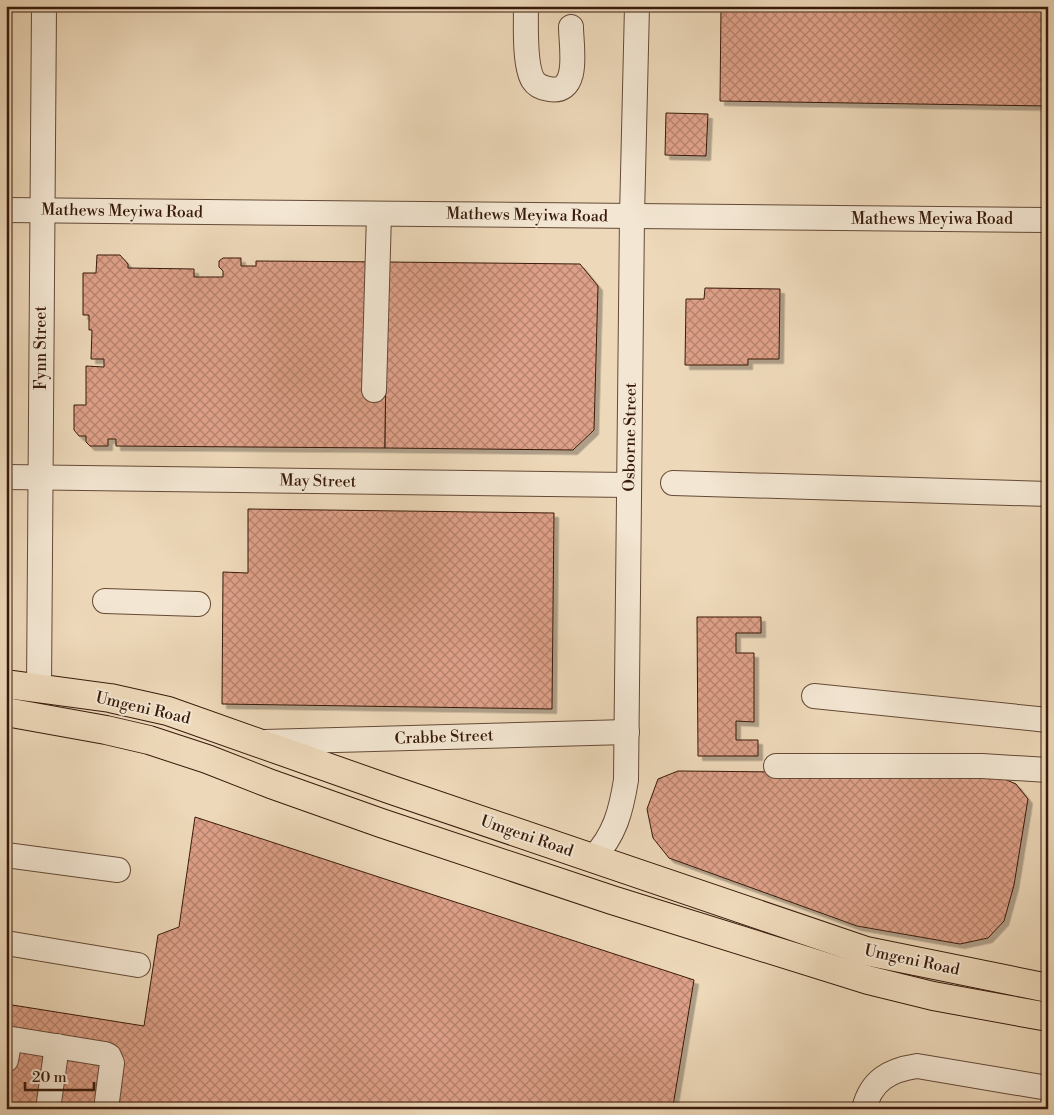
<svg xmlns="http://www.w3.org/2000/svg" width="1054" height="1115" font-family="'Libre Bodoni',serif">
	<defs>
		<pattern id="building-cross-hatch" width="8" height="8" patternUnits="userSpaceOnUse" patternTransform="scale(1.25)"><rect width="8" height="8" fill="#dea088"/><path d="M0 0l8 8M0 8l8-8" fill="none" stroke="#b5826d"/></pattern>
		<filter id="shadow"><feDropShadow dx="4.5" dy="4.5" stdDeviation="0" flood-color="#0004"/></filter>
	</defs>
	<rect width="100%" height="100%" fill="#edd8b9"/>
	<filter id="stains"><feTurbulence type="fractalNoise" baseFrequency=".004" numOctaves="4"/><feColorMatrix values="0 0 0 0 .2 0 0 0 0 .09 0 0 0 0 .02 0 0 0 .5 -.17"/></filter>
	<radialGradient id="worn" r=".72"><stop offset=".6" stop-color="#630" stop-opacity="0"/><stop offset="1" stop-color="#630" stop-opacity=".3"/></radialGradient>
	<!-- building -->
	<g fill="url(#building-cross-hatch)" stroke="#381a0b" filter="url(#shadow)">
		<polygon points="721,6 1048,6 1048,106 720,101"/>
		<polygon points="666,113 708,114 706,156 665,155"/>
		<polygon points="97,255 120,255 128,264 128,268 194,269 194,277 223,277 223,271 219,267 219,261 223,258 241,258 241,266 256,266 256,261 387,262 385,448 116,446 116,439 108,439 108,446 90,446 86,442 86,436 79,436 74,430 74,405 86,405 86,366 104,367 104,359 91,359 92,330 89,330 89,315 83,315 83,273 96,273"/>
		<polygon points="387,262 580,264 598,286 594,430 573,450 385,448"/>
		<polygon points="705,288 780,289 779,359 748,359 748,365 685,365 686,299 704,299"/>
		<polygon points="248,509 554,513 552,709 222,704 223,572 248,573"/>
		<polygon points="697,617 761,617 761,633 736,633 736,653 754,653 754,722 736,721 736,740 758,740 758,756 698,756"/>
		<polygon points="678,771 993,774 1016,784 1028,799 1014,885 1004,921 988,938 960,944 857,926 669,858 653,838 647,809 658,779"/>
		<polygon points="195,817 694,980 673,1106 692,1109 6,1109 6,1004 144,1026 158,935 179,927"/>
	</g>
	<g fill="none" stroke-linecap="round" stroke-linejoin="round">
		<!-- minor casing -->
		<g stroke="#654a36" stroke-width="26">
			<g id="minor">
				<path d="M526,6C526,24 524,65 533,80C536,85 543,88 549,89C581,95 571,46 571,27"/>
				<polyline points="6,210 1048,220"/>
				<polyline points="374,390 379,214"/>
				<polyline points="6,477 629,485"/>
				<polyline points="673,483 1048,494"/>
				<polyline points="105,601 198,604"/>
				<path d="M39,689C42,461 41,234 44,6"/>
				<polyline points="814,696 1048,720"/>
				<polyline points="264,742 627,732"/>
				<polyline points="776,766 982,766 1048,770"/>
				<polyline points="6,855 118,870"/>
				<path d="M593,858C615,835 621,811 626,780L632,216L637,6"/>
				<polyline points="6,943 138,965"/>
				<polyline points="6,1038 105,1054 109,1056 112,1063 106,1109"/>
				<polyline points="6,1060 10,1039"/>
				<polyline points="48,1109 57,1046"/>
				<path d="M864,1109C871,1080 890,1070 917,1066L1048,1088"/>
			</g>
		</g>
		<!-- major casing -->
		<g stroke="#381a0b" stroke-width="30">
			<g id="major">
				<polyline points="6,684 110,698 168,711 392,790 866,951 1048,988"/>
				<polyline points="6,712 106,730 149,740 207,759 271,784 381,823 612,900 868,980 933,996 1048,1017"/>
			</g>
		</g>
		<!-- minor -->
		<use href="#minor" stroke="#f3e6d2" stroke-width="24"/>
		<!-- major -->
		<use href="#major" stroke="#edd8b9" stroke-width="28"/>
	</g>
	<g text-anchor="middle" dominant-baseline="central" stroke-width="4" stroke-linejoin="round" paint-order="stroke">
		<!-- street labels -->
		<g font-size="16" fill="#381a0b" stroke="#f3e6d2">
			<text transform="translate(122 211) rotate(1)">Mathews Meyiwa Road</text>
			<text transform="translate(527 215) rotate(1)">Mathews Meyiwa Road</text>
			<text x="932" y="219">Mathews Meyiwa Road</text>
			<text transform="translate(41 348) rotate(-90)">Fynn Street</text>
			<text transform="translate(630 437) rotate(-89)">Osborne Street</text>
			<text transform="translate(318 481) rotate(1)">May Street</text>
			<text transform="translate(143 708) rotate(13)">Umgeni Road</text>
			<text transform="translate(444 737) rotate(-2)">Crabbe Street</text>
			<text transform="translate(527 836) rotate(19)">Umgeni Road</text>
			<text transform="translate(912 960) rotate(12)">Umgeni Road</text>
		</g>
	</g>
	<!-- margin -->
	<rect width="1054" height="1115" fill="none" stroke="#edd8b9" stroke-width="25"/>
	<rect x="8" y="8" width="1039" height="1100" fill="none" stroke="#381a0b" stroke-width="2.5"/>
	<rect x="12" y="12" width="1029" height="1090" fill="none" stroke="#381a0b"/>
	<!-- scale -->
	<path d="M25 1082v8h69v-8" fill="none" stroke="#381a0b" stroke-width="2.5"/>
	<text x="32" y="1082" font-size="15" fill="#381a0b" stroke="#f3e6d2" stroke-width="4" paint-order="stroke">20 m</text>
	<rect width="100%" height="100%" filter="url(#stains)"/>
	<rect width="100%" height="100%" fill="url(#worn)"/>
</svg>
